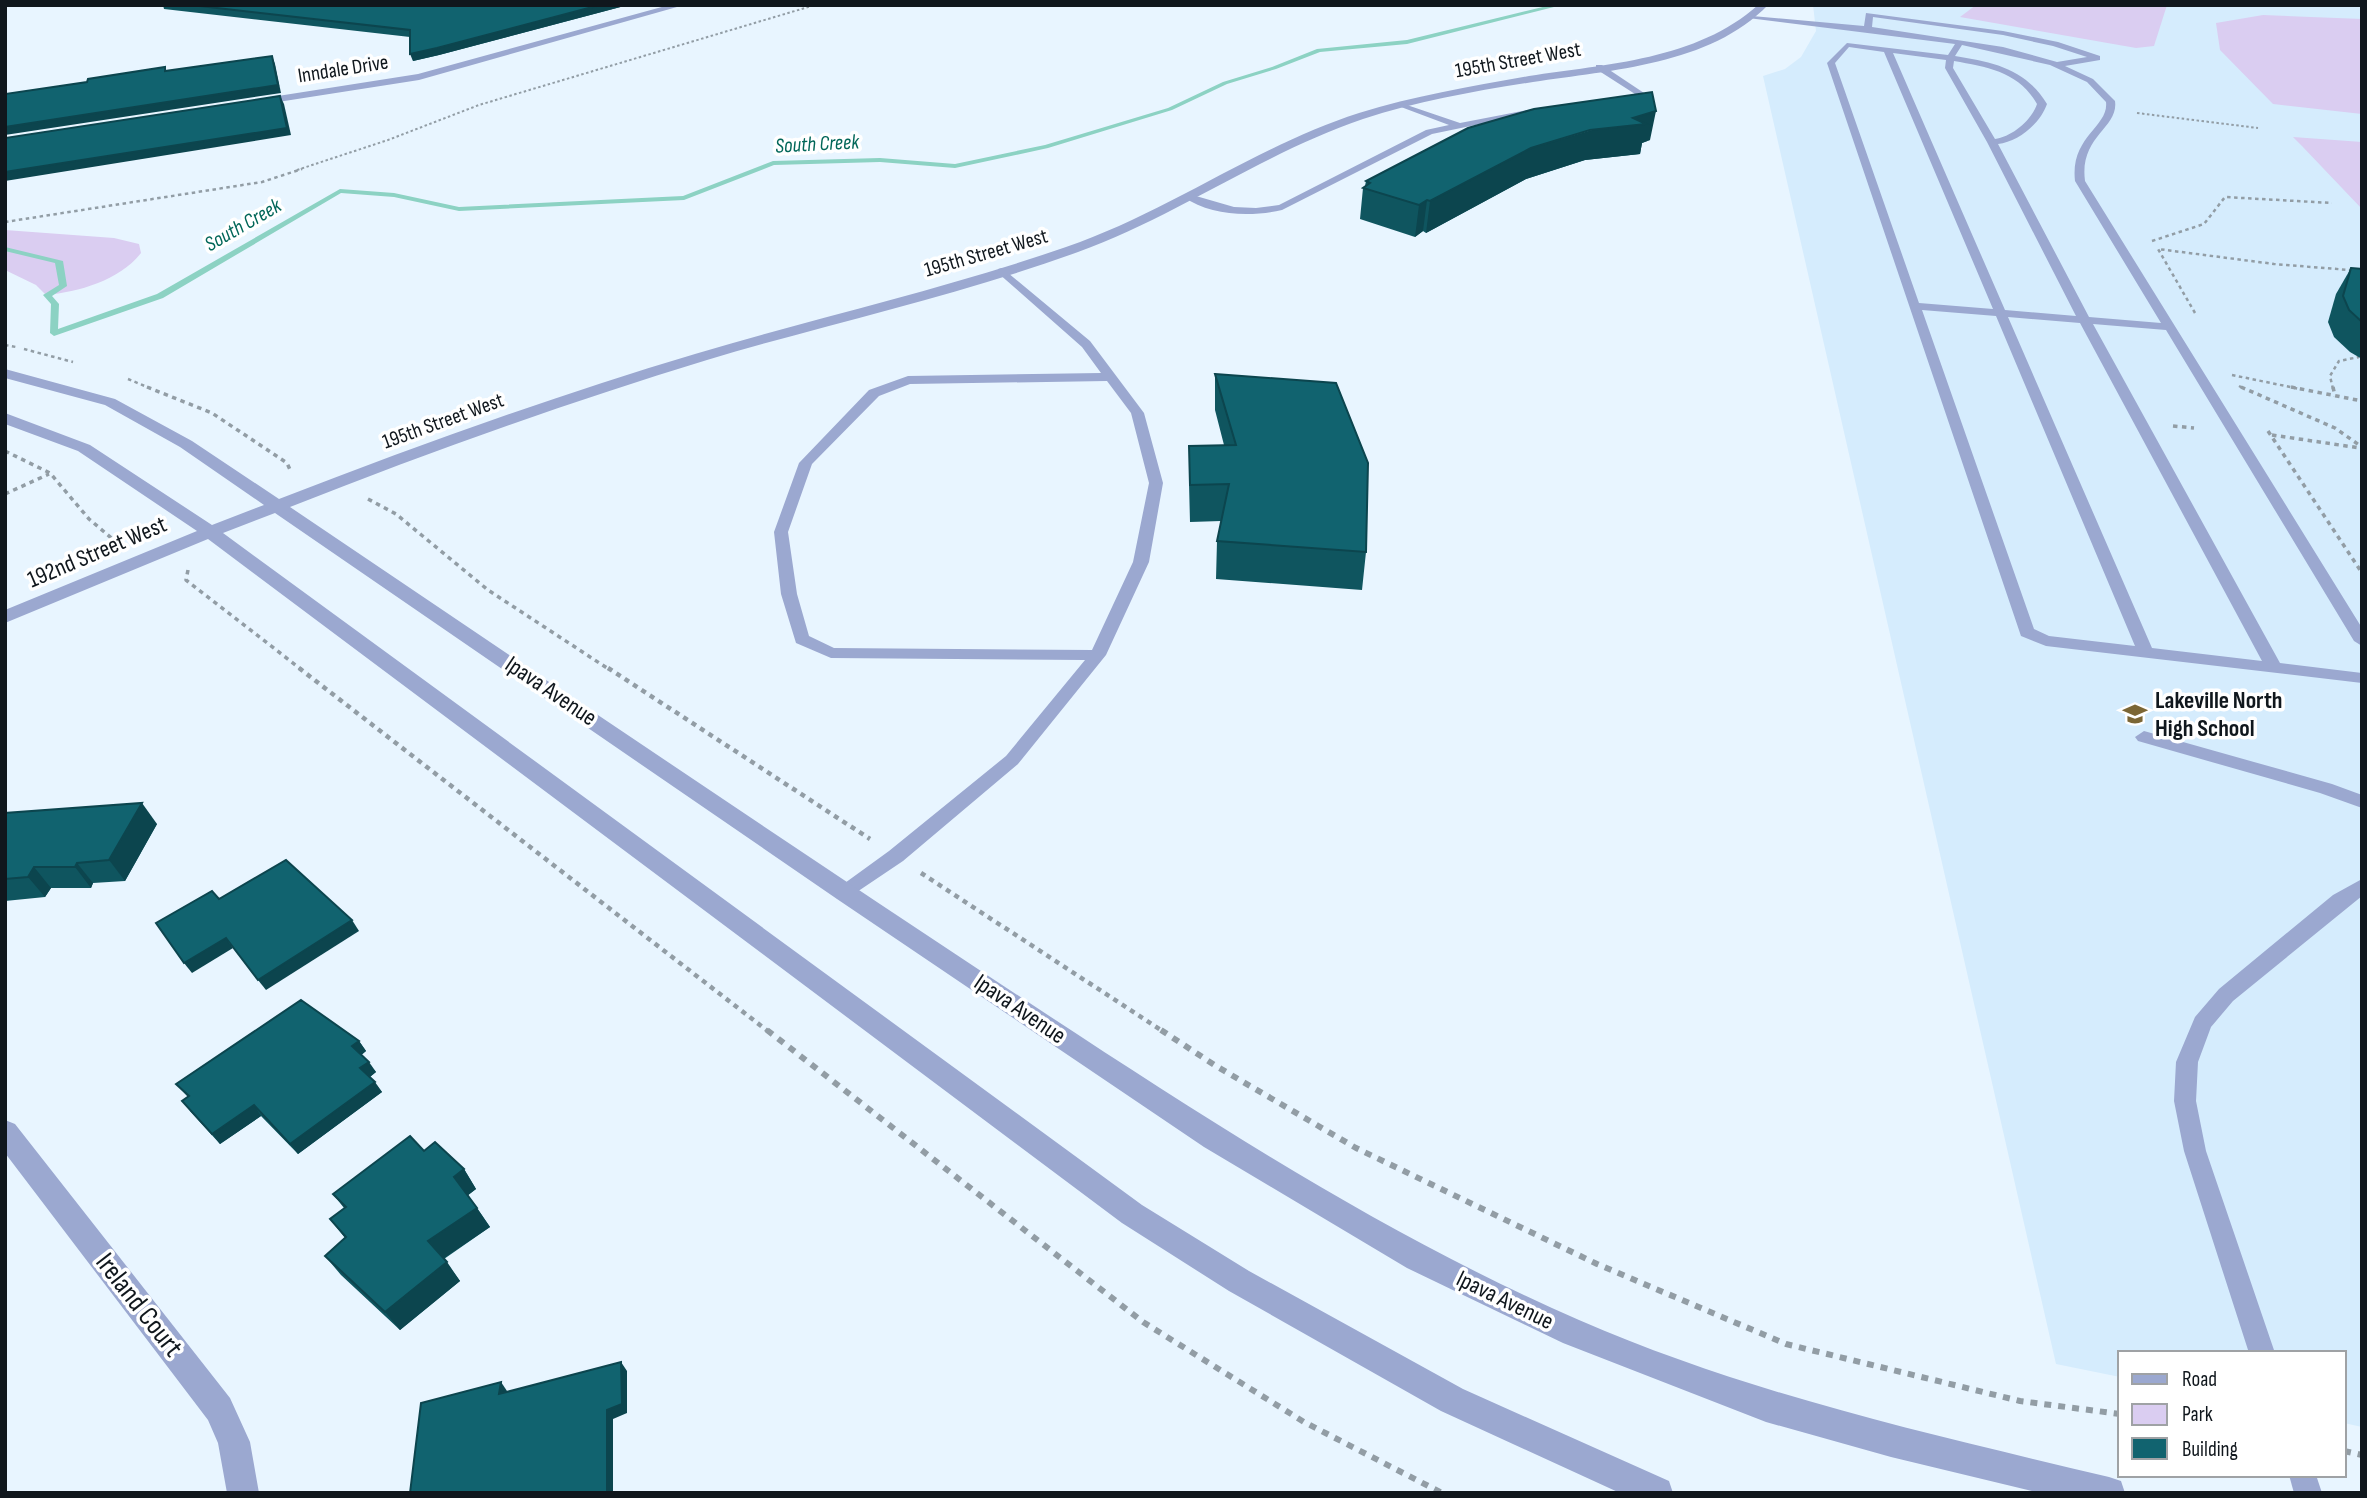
<svg xmlns="http://www.w3.org/2000/svg" width="2367" height="1498" font-family="'Sofia Sans Condensed',sans-serif">
	<rect width="100%" height="100%" fill="#e8f5ff"/>
	<!-- built -->
	<polygon fill="#d5ecfd" points="1813,5 2362,5 2362,1427 2344,1423 2344,1353 2120,1353 2120,1377 2056,1364 1763,76 1785,69 1801,57 1816,31"/>
	<!-- green -->
	<g fill="#dacdf1">
		<polygon points="1976,5 2167,5 2154,46 2136,48 1960,17"/>
		<polygon points="2263,15 2362,19 2362,114 2273,104 2220,50 2216,23"/>
		<polygon points="2293,137 2362,142 2362,209 2302,146"/>
		<path d="M5,230L114,238L139,244L141,253C120,280 79,292 46,295L36,285L5,270Z"/>
	</g>
	<g fill="none" stroke-linecap="round" stroke-linejoin="round">
		<!-- stream -->
		<polygon fill="#8cd2c3" fill-rule="evenodd" points="1551,5 1562,5 1407,44 1320,52 1276,69 1227,84 1172,110 1048,148 955,168 880,162 774,165 684,200 459,211 394,197 341,193 163,298 54,336 50,333 51,304 43,295 59,285 55,263 5,251 5,247 63,261 67,286 52,296 59,304 58,329 157,294 340,189 394,193 459,207 683,196 773,161 880,158 955,164 1045,145 1168,108 1223,82 1272,67 1317,49 1407,40"/>
		<!-- path-far4 -->
		<g stroke="#929da5" stroke-width="2" stroke-dasharray="2.5 2.5" stroke-linecap="butt">
			<polyline points="2137,113 2258,128"/>
			<polyline points="297,170 388,140 479,105 815,5"/>
		</g>
		<!-- path-far3 -->
		<g stroke="#929da5" stroke-width="2.5" stroke-dasharray="3.5 3.5" stroke-linecap="butt">
			<polyline points="5,222 262,182 302,169"/>
			<polyline points="2152,241 2204,224 2225,197 2332,203"/>
			<polyline points="2195,313 2158,249 2274,264 2362,271"/>
			<polyline points="5,345 16,347"/>
			<polyline points="24,349 73,362"/>
			<polyline points="2232,375 2300,389"/>
			<polyline points="128,379 152,389"/>
			<polyline points="2239,386 2245,389"/>
			<polyline points="2333,389 2330,376 2339,361 2359,357"/>
		</g>
		<!-- path-far2 -->
		<g stroke="#929da5" stroke-width="3.5" stroke-dasharray="4.5 4.5" stroke-linecap="butt">
			<polyline points="147,387 212,413 287,463 291,472"/>
			<polyline points="2241,387 2335,428 2362,447"/>
			<polyline points="2291,387 2362,401"/>
			<polyline points="2333,387 2335,396"/>
			<polyline points="2173,426 2194,428"/>
			<polyline points="2268,431 2362,573"/>
			<polyline points="2272,435 2360,448"/>
			<polyline points="5,451 50,473 89,519 116,542"/>
			<polyline points="5,494 49,474"/>
			<polyline points="368,499 396,514 488,590 610,670"/>
			<polyline points="188,570 186,580 302,670"/>
		</g>
		<!-- path-far1 -->
		<g stroke="#929da5" stroke-width="4.5" stroke-dasharray="5 5" stroke-linecap="butt">
			<polyline points="299,668 769,1032"/>
			<polyline points="608,668 870,839"/>
			<polyline points="921,873 1164,1032"/>
		</g>
		<!-- path -->
		<g stroke="#929da5" stroke-width="6" stroke-dasharray="7 7" stroke-linecap="butt">
			<polyline points="767,1030 1143,1322 1304,1422 1442,1493"/>
			<polyline points="1161,1030 1216,1066 1356,1148 1597,1264 1786,1344 2020,1401 2120,1414"/>
			<polyline points="2344,1451 2362,1455"/>
		</g>
		<!-- service -->
		<g fill="#9ba8d0" fill-rule="evenodd">
			<path d="M1866,13L2003,31L2058,42L2100,56V60L2065,66L2093,79L2115,101C2119,128 2079,136 2085,181L2362,628V646L2354,641L2166,330L2093,324L2280,663L2362,673V683L2046,646L2021,636L1827,63L1847,43L1948,55L1955,44L1748,18L1752,16L1864,26ZM1873,17L2003,35L2053,46L2087,57L2057,62L2003,47L1872,27ZM1962,45L2050,65L2087,82L2106,102C2109,127 2070,136 2075,181L2161,323L2089,317L1998,144C2018,142 2040,124 2047,104C2026,69 1993,62 1955,56ZM1849,47L1884,52L1993,309L1919,303L1835,63ZM1893,53L1946,60L1945,68L1987,142L2076,316L2005,310ZM1954,61C1988,67 2019,72 2037,104C2032,120 2012,137 1995,139L1953,68ZM1922,310L1996,316L2135,646L2049,636L2034,629ZM2008,317L2080,323L2262,661L2152,648Z"/>
			<polygon points="1596,65 1602,65 1644,93 1640,99 1613,102 1613,98 1635,94 1596,69"/>
			<path d="M1401,103L1460,123L1533,109L1538,112L1432,134L1282,210C1251,217 1210,216 1184,197L1189,194L1234,207L1256,208L1279,205L1426,130L1449,125L1401,107Z"/>
			<path d="M1002,268L1090,341L1144,413L1163,483L1149,562L1106,655L1018,764L903,861L845,900L838,898L835,893L838,888L889,851L1006,756L1085,660L831,658L796,643L781,594L774,532L799,463L869,390L908,376L1101,373L1082,347L998,273V269ZM1107,381L1131,413L1149,483L1133,562L1092,650L834,648L809,636L797,594L788,532L812,464L879,396L910,384Z"/>
			<polygon points="2144,731 2332,784 2362,795 2362,808 2320,793 2138,741 2135,737"/>
			<polygon points="2362,879 2362,896 2233,1001 2211,1027 2198,1062 2196,1101 2206,1151 2275,1353 2249,1353 2184,1151 2174,1101 2176,1062 2195,1017 2219,989 2333,895"/>
			<polygon points="2289,1475 2316,1475 2322,1493 2294,1493"/>
		</g>
		<!-- minor -->
		<g fill="#9ba8d0" fill-rule="evenodd">
			<polygon points="669,5 684,5 419,80 253,106 248,103 253,100 418,74"/>
			<polygon points="5,1120 15,1124 230,1398 250,1442 259,1493 227,1493 218,1443 208,1420 5,1153"/>
		</g>
		<!-- tertiary -->
		<path fill="#9ba8d0" fill-rule="evenodd" d="M1758,5H1768C1710,65 1611,70 1533,82C1476,91 1418,101 1363,119C1263,153 1177,216 1078,252C957,296 830,323 707,360C566,403 427,453 290,507C524,665 757,823 993,979C1182,1103 1370,1229 1579,1320C1749,1394 1929,1434 2109,1477L2121,1481L2125,1493H2040L1891,1457L1766,1422L1563,1343L1407,1268L1204,1147L837,899L275,513L223,533L1142,1205L1249,1271L1463,1389L1669,1481L1673,1493H1620L1441,1411L1229,1291L1122,1223L208,539L5,623V610L197,531L78,451L5,424V413L90,445L212,525L264,505L180,447L105,405L5,378V369L115,399L192,441L279,499C416,446 554,396 695,354C818,317 945,289 1066,247C1168,212 1256,146 1359,113C1414,96 1472,86 1529,76C1606,64 1697,60 1758,5Z"/>
	</g>
	<!-- wall -->
	<g fill="#0f555f">
		<polygon points="112,5 628,5 439,55 413,61 410,37 164,9 163,5"/>
		<polygon points="1650,140 1642,143 1640,154 1585,160 1526,179 1426,233 1423,231 1415,237 1360,219 1363,188 1365,186 1366,181"/>
		<polygon points="2351,268 2362,269 2362,359 2350,352 2334,337 2328,322 2336,294"/>
		<polygon points="1215,374 1366,552 1362,590 1216,579 1217,541 1221,521 1190,522 1189,483 1189,446 1224,445 1215,410"/>
		<polygon points="5,813 157,824 125,881 93,883 91,888 51,888 45,897 5,901"/>
		<polygon points="359,1041 366,1051 361,1055 376,1072 370,1077 382,1092 298,1154 261,1116 220,1144 190,1111 188,1097 176,1084"/>
		<polygon points="464,1169 476,1189 468,1195 490,1227 444,1259 460,1281 400,1330 341,1275 325,1256 345,1238 330,1219 344,1208 333,1194"/>
	</g>
	<!-- shaded-wall -->
	<g fill="#0c454e">
		<polygon points="600,5 628,5 439,55 413,61 410,54"/>
		<polygon points="272,56 275,64 281,93 5,135 5,127"/>
		<polygon points="280,96 284,104 291,135 5,181 5,172"/>
		<polygon points="1656,111 1650,140 1642,143 1640,154 1585,160 1526,179 1426,233 1430,201 1531,148"/>
		<polygon points="1427,200 1423,231 1415,237 1419,205"/>
		<polygon points="142,803 157,824 125,881 109,860"/>
		<polygon points="77,863 93,883 91,888 75,867"/>
		<polygon points="34,867 51,888 45,897 28,877"/>
		<polygon points="352,920 359,931 266,990 258,980"/>
		<polygon points="226,938 233,948 192,973 184,963"/>
		<polygon points="359,1041 366,1051 359,1057 352,1046"/>
		<polygon points="369,1062 376,1072 367,1079 360,1068"/>
		<polygon points="375,1082 382,1092 298,1154 290,1144"/>
		<polygon points="254,1105 261,1116 220,1144 212,1134"/>
		<polygon points="464,1169 476,1189 467,1196 454,1177"/>
		<polygon points="477,1208 490,1227 441,1260 428,1241"/>
		<polygon points="447,1262 460,1281 400,1330 385,1312"/>
		<polygon points="621,1362 627,1371 627,1413 613,1419 613,1493 607,1493 607,1410"/>
		<polygon points="501,1382 507,1391 506,1403 499,1394"/>
	</g>
	<!-- building -->
	<g fill="#11636f" stroke="#0c454e" stroke-width="2">
		<polygon points="191,5 600,5 437,48 410,54 410,30"/>
		<polygon points="272,56 278,85 5,127 5,94 87,82 88,79 165,67 165,71"/>
		<polygon points="1652,92 1656,111 1633,118 1646,124 1590,130 1531,148 1430,201 1427,200 1419,205 1363,188 1370,183 1366,181 1468,128 1534,109"/>
		<polygon points="280,96 287,128 5,172 5,138"/>
		<polygon points="2351,268 2362,269 2362,322 2349,310 2343,296"/>
		<polygon points="1215,374 1336,383 1368,463 1366,552 1217,541 1229,484 1190,485 1189,446 1236,445"/>
		<polygon points="142,803 109,860 77,863 75,867 34,867 28,877 5,879 5,813"/>
		<polygon points="286,860 352,920 258,980 226,938 184,963 156,923 212,891 219,899"/>
		<polygon points="301,1000 359,1041 352,1046 369,1062 360,1068 375,1082 290,1144 254,1105 212,1134 182,1101 189,1096 176,1084"/>
		<polygon points="410,1136 424,1151 435,1142 464,1169 454,1177 477,1208 428,1241 447,1262 385,1312 325,1256 346,1237 330,1219 346,1207 333,1194"/>
		<polygon points="621,1362 622,1404 607,1410 607,1493 410,1493 421,1403 501,1382 499,1394"/>
	</g>
	<!-- icons -->
	<defs>
		<g id="school-bare" transform="scale(1.89)"><path d="M0-5L7-2L0 1L-7-2ZM-4 1L0 2.5L4 1V4Q0 6-4 4Z" fill="#7b6635" stroke="#fff" stroke-width="2.5" paint-order="stroke"/></g>
	</defs>
	<g fill-rule="evenodd">
		<use href="#school-bare" x="2135" y="714"/>
	</g>
	<g text-anchor="middle" dominant-baseline="central" stroke-width="7" stroke-linejoin="round" paint-order="stroke">
		<!-- far-street labels -->
		<g font-size="21" fill="#10171d" stroke="#fff">
			<text transform="translate(1518 60) rotate(-10)">195th Street West</text>
			<text transform="translate(343 69) rotate(-9)">Inndale Drive</text>
			<text transform="translate(986 253) rotate(-16)">195th Street West</text>
			<text transform="translate(443 421) rotate(-20)">195th Street West</text>
		</g>
		<!-- far-water labels -->
		<g font-size="21" font-style="italic" fill="#006658" stroke="#fff">
			<text transform="translate(817 144) rotate(-3)">South Creek</text>
			<text transform="translate(243 225) rotate(-30)">South Creek</text>
		</g>
		<!-- street labels -->
		<g font-size="24" fill="#10171d" stroke="#fff">
			<text transform="translate(97 552) rotate(-23)">192nd Street West</text>
			<text transform="translate(551 691) rotate(34)">Ipava Avenue</text>
			<text transform="translate(1020 1009) rotate(34)">Ipava Avenue</text>
			<text transform="translate(1505 1300) rotate(26)">Ipava Avenue</text>
		</g>
		<!-- poi labels -->
		<g font-size="24" font-weight="bold" fill="#10171d" stroke="#fff" text-anchor="start">
			<text x="2155" y="700">Lakeville North<tspan x="2155" dy="28">High School</tspan></text>
		</g>
		<!-- near-street labels -->
		<g font-size="28" fill="#10171d" stroke="#fff">
			<text transform="translate(139 1305) rotate(52)">Ireland Court</text>
		</g>
	</g>
	<!-- border -->
	<rect width="2367" height="1498" fill="none" stroke="#10171d" stroke-width="14"/>
	<!-- legend -->
	<rect x="2118" y="1351" width="228" height="126" fill="#ffffff" stroke="#9fa2a5" stroke-width="2"/>
	<rect x="2132" y="1374" width="35" height="10" fill="#9ba8d0" stroke="#9fa2a5" stroke-width="2"/>
	<text x="2182" y="1386" font-size="21" fill="#10171d">Road</text>
	<rect x="2132" y="1404" width="35" height="21" fill="#dacdf1" stroke="#9fa2a5" stroke-width="2"/>
	<text x="2182" y="1421" font-size="21" fill="#10171d">Park</text>
	<rect x="2132" y="1438" width="35" height="21" fill="#11636f" stroke="#9fa2a5" stroke-width="2"/>
	<text x="2182" y="1456" font-size="21" fill="#10171d">Building</text>
</svg>
